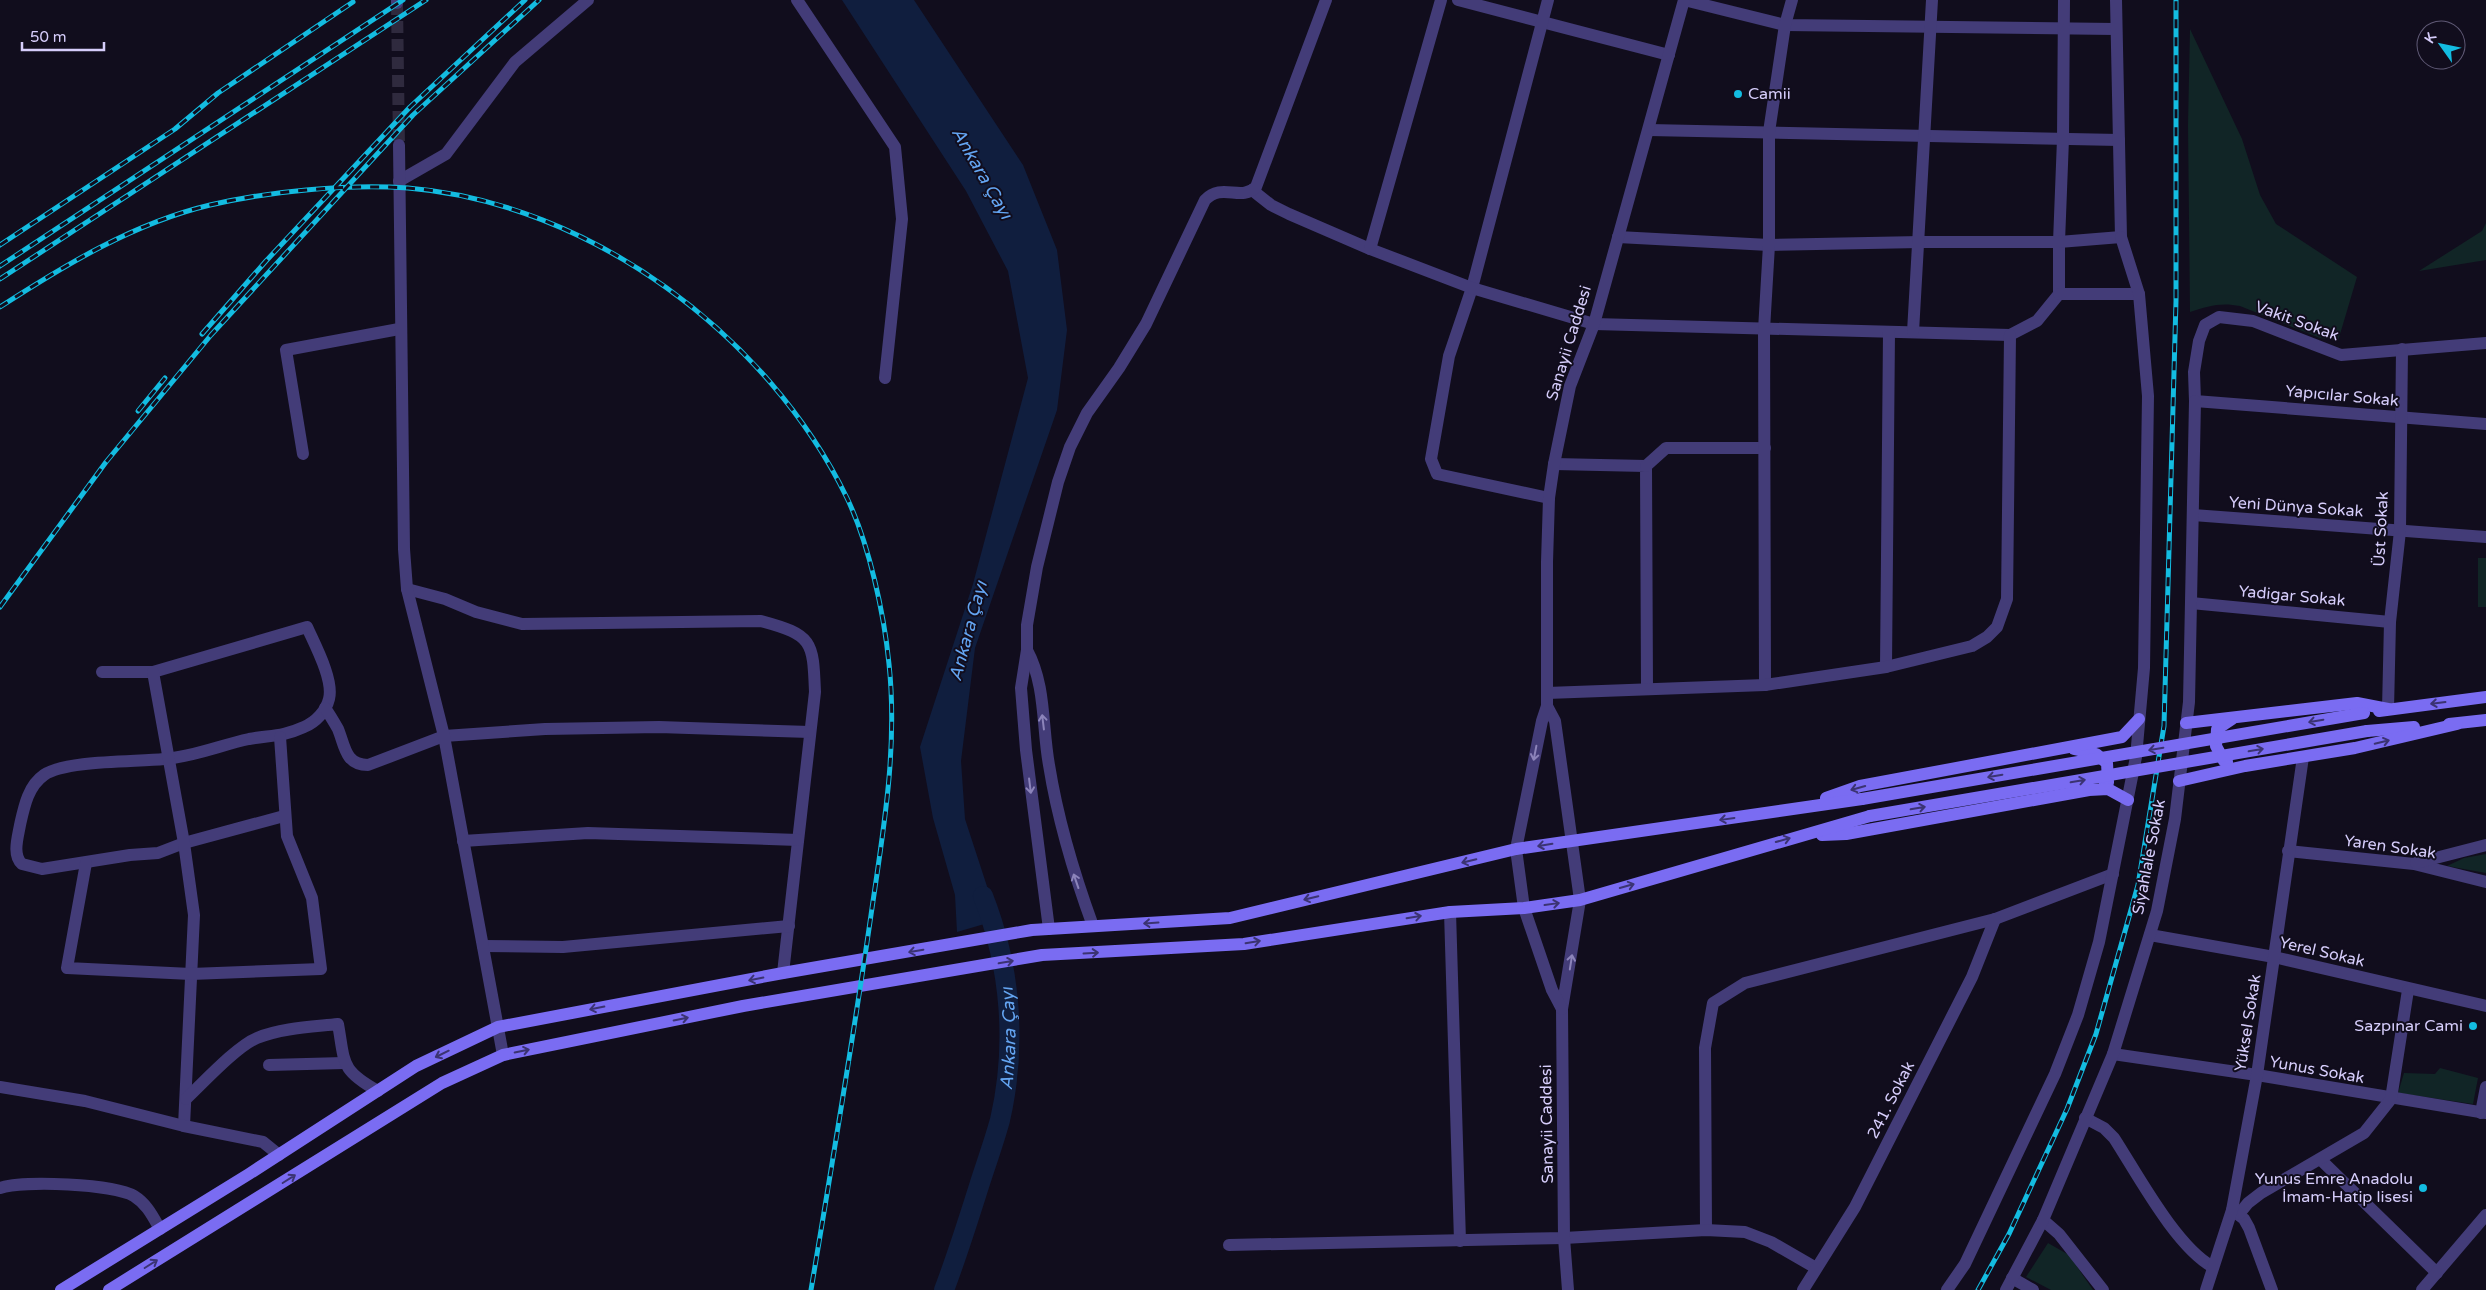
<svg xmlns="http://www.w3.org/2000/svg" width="2486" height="1290" font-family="'Varela Round',sans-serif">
	<rect width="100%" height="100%" fill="#110d1d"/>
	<!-- green -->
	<g fill="#112526">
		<path d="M2190,29L2242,139L2260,195L2276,224L2357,277L2338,341L2320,338L2240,306C2221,302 2208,306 2190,312L2188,125Z"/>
		<polygon points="2486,223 2486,260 2419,271 2482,231"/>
		<rect x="2478" y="558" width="8" height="49"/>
		<polygon points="2486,854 2486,873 2447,866 2464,858"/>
		<polygon points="2440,1068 2478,1078 2473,1104 2398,1093 2404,1073 2435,1074"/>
		<polygon points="2048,1243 2069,1255 2093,1290 2051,1290 2026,1277"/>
	</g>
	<!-- water -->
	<polygon fill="#101e3e" points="842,0 914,0 1023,165 1057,250 1067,330 1057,410 975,648 961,761 965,819 998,920 957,932 955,895 933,818 920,747 973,584 1028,378 1008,271 966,191"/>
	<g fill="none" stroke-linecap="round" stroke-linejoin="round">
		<!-- river -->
		<path stroke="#101e3e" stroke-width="20" id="s1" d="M944,1290C957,1256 968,1221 979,1186C986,1164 994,1142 1000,1120C1017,1046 1011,967 983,896"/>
		<!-- tertiary-tunnel -->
		<polyline stroke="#2f2a3e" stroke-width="12" stroke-dasharray="12 6" stroke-linecap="butt" points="397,3 399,145"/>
		<!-- minor -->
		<g stroke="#433c78" stroke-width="12">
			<polyline points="797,0 895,147 902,219 885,378"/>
			<polyline points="1458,0 1669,55"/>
			<polyline points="1548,0 1472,288 1449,356 1431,459 1437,474 1549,498"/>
			<polyline points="1684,0 1785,25 2115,29"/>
			<polyline points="1649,130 2119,140"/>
			<polyline points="399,181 446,154 515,62 588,0"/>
			<polyline points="1252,190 1271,205 1289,214 1370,249 1472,288 1594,324 2010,335 2037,321 2059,294 2059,242 2063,139 2064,0"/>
			<polyline points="1618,237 1769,245 1920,242 2059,242 2121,237 2116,0"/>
			<polyline points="1370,249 1441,0"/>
			<polyline points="1913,332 1932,0"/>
			<polyline points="2486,343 2341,355 2253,321 2219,317 2205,325 2199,341 2194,372 2195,401 2486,424"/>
			<polyline points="303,454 286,350 399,329"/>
			<polyline points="1554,464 1646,466 1647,689"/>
			<polyline points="1646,466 1666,448 1765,448"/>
			<polyline points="2193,515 2486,537"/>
			<path d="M407,589L445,599L476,612L522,624L761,621C813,635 813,641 815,692L783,973"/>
			<polyline points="2191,603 2390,622"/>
			<path d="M1027,650C1046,685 1042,727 1049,765C1058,821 1074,874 1093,926"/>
			<polyline points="1886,667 1889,332"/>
			<path d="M102,672H153L307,627C315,645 334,680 329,699C326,711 316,722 304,727C282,737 271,735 249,739C221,745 193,757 164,759C137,762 65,760 44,775C28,786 24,807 20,825C18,837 12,855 22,864L42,869L130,855L158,853L184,843L284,816"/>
			<polyline points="153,672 184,843 194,915 184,1126"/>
			<polyline points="1765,685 1764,330 1769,245 1769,132 1785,25 1792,0"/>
			<path d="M325,708C330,715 334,722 338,729C345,746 345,765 368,765L444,736L545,729L659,727L810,732"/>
			<polyline points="2388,709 2390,622 2400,531 2402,349"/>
			<polyline points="463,841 588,833 798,840"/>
			<polyline points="2288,851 2414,864 2486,882"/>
			<polyline points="86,863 67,968 191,974 321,969 312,898 287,836 280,737"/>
			<polyline points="2416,863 2486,845"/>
			<polyline points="1450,912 1460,1241"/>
			<path d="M1049,929L1026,750L1021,688L1027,650V625L1037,567L1058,482L1070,447L1087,413L1119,368L1146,324L1205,200C1222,182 1241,202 1256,187L1326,0"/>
			<polyline points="2150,935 2274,957 2486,1006"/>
			<polyline points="483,946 563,947 789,926"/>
			<polyline points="2113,1054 2257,1075 2486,1113"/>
			<polyline points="269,1065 344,1063"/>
			<polyline points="0,1087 85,1101 184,1126 263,1142 279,1155"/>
			<path d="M186,1099C203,1083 237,1046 257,1038C282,1028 311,1027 338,1024C345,1063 340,1070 378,1091"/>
			<polyline points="2481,1113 2486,1087"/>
			<path d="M2085,1118L2104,1128L2114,1138C2138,1175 2176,1247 2213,1267"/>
			<polyline points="2321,1160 2437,1273"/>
			<path d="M0,1188C23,1180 114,1184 134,1196C147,1204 153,1217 160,1229"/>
			<polyline points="2232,1210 2244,1219 2249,1228 2272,1290"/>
			<polyline points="2239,1214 2248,1203 2261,1193 2364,1133 2391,1099 2408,990"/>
			<polyline points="2043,1220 2059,1234 2103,1290"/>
			<polyline points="1706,1230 1705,1048 1713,1003 1745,983 1995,919 2113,874"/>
			<polyline points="1229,1245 1564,1238 1706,1230 1745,1232 1771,1242 1816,1268"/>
			<polyline points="2012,1278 2033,1290"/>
			<polyline points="1803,1290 1855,1207 1972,977 1995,919"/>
			<polyline points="2206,1290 2232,1210 2257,1075 2303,757"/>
			<polyline points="2422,1290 2486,1215"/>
		</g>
		<!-- tertiary -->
		<g stroke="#433c78" stroke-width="12">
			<polyline points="397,3 397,0"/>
			<polyline points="399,145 404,549 407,589 444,736 503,1055"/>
			<polyline points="2059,294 2139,294"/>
			<polyline points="1547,693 1765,685 1886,667 1972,646 1987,637 1997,627 2007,599 2010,335"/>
			<polyline points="1547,706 1555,721 1580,900 1562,1009 1564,1238 1568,1290"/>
			<polyline points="1562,1009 1552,990 1524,908 1516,849 1542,721 1547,706 1547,562 1549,498 1554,464 1570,386 1594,324 1684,0"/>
			<polyline points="1947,1290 1965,1264 2055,1074 2078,1015 2099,942 2136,757 2144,668 2148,396 2139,294 2121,237"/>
			<polyline points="2006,1290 2043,1220 2113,1054 2157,911 2175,819 2189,702 2195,401"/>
		</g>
		<!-- secondary -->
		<g stroke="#7a6cf2" stroke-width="12">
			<polyline points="2379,711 2486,697"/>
			<polyline points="2186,723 2357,703 2388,709"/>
			<polyline points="2449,724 2486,720"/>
			<polyline points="2367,731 2414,727"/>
			<polyline points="2074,749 2096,754 2107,763 2108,782 2105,783"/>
			<polyline points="2227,762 2224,761 2216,746 2217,729 2232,719"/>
			<polyline points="2179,781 2245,766 2355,748 2457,724"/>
			<polyline points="1826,798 1860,786 2122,737 2139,719"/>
			<polyline points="1822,835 1846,834 2089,790 2108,789 2128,800"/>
			<polyline points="61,1290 249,1174 416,1066 498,1027 783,973 1032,930 1230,918 1516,849 1862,799"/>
			<polyline points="109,1290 442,1083 503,1055 743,1006 1042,955 1244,944 1450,912 1524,908 1580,900 1870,816"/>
		</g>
		<!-- rail casing -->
		<g stroke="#13bce1" stroke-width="5">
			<g id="rail">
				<polyline points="0,245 175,129 218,93 353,2"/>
				<polyline points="0,266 403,0"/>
				<polyline points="0,279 426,0"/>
				<path d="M0,307C65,265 134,223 210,205C270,191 347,184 408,188C590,203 768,335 847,498C869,544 884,613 889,664C898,749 883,832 871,915C853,1040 832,1165 811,1290"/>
				<polyline points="202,334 266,261 410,107 525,0"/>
				<polyline points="138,411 165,378"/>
				<polyline points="0,607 106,462 211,335 413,115 539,0"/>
				<polyline points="1978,1290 2009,1234 2067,1109 2096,1034 2138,885 2164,726 2176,301 2176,0"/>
			</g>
		</g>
		<!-- rail -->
		<use href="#rail" stroke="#110d1d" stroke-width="3" stroke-dasharray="9" stroke-linecap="butt"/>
		<!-- secondary-bridge -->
		<g stroke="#7a6cf2" stroke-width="12">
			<polyline points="1862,799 2364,713"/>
			<polyline points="1870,816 2367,731"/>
		</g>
	</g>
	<!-- one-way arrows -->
	<defs><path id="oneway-shaft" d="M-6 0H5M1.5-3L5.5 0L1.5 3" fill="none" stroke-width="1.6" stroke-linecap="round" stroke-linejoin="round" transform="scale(1.25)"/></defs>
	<g stroke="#3b3372">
		<use href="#oneway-shaft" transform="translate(2438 703) rotate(173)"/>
		<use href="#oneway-shaft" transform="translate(2316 721) rotate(170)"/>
		<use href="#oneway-shaft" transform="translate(2382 742) rotate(-13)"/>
		<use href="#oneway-shaft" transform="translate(2156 749) rotate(170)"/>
		<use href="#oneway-shaft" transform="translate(2256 750) rotate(-10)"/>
		<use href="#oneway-shaft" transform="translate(1995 776) rotate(170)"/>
		<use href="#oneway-shaft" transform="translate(2078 781) rotate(-10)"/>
		<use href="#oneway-shaft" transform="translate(1858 788) rotate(164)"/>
		<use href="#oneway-shaft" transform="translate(1918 808) rotate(-10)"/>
		<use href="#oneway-shaft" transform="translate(1727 819) rotate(172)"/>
		<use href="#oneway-shaft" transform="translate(1783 840) rotate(-16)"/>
		<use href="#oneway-shaft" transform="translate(1545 845) rotate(171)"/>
		<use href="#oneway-shaft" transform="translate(1469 861) rotate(167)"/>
		<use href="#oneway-shaft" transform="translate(1627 886) rotate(-16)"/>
		<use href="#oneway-shaft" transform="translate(1311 898) rotate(167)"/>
		<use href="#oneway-shaft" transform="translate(1552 904) rotate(-8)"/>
		<use href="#oneway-shaft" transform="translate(1414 917) rotate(-9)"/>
		<use href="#oneway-shaft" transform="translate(1151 923) rotate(176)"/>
		<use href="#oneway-shaft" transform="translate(1253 942) rotate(-9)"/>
		<use href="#oneway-shaft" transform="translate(916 951) rotate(170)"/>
		<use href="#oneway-shaft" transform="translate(1091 953) rotate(-3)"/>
		<use href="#oneway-shaft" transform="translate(1006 962) rotate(-10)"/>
		<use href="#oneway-shaft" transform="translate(756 979) rotate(169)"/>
		<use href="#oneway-shaft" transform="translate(597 1008) rotate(169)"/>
		<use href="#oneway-shaft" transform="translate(681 1019) rotate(-12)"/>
		<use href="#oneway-shaft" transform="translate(522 1051) rotate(-12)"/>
		<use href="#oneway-shaft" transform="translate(442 1054) rotate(154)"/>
		<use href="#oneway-shaft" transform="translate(289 1179) rotate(-32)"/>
		<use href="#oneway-shaft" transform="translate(151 1264) rotate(-32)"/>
	</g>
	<g stroke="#8c84ba">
		<use href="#oneway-shaft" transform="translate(1043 722) rotate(-97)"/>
		<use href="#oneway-shaft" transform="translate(1535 753) rotate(101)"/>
		<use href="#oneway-shaft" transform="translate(1030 786) rotate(83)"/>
		<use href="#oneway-shaft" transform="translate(1076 881) rotate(-109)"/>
		<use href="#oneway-shaft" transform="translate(1571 962) rotate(-81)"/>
	</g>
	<!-- markers -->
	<g fill="#13bce1" stroke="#110d1d" stroke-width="2">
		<circle cx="1738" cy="94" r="5"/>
		<circle cx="2473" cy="1026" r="5"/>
		<circle cx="2423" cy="1188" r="5"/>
	</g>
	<g text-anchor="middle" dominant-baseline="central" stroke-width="4" stroke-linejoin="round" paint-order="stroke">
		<!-- poi labels -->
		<g font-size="16" fill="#d6cdfb" stroke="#110d1d" text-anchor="end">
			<text x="1748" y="94" text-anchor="start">Camii</text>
			<text x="2463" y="1026">Sazpınar Cami</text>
			<text x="2413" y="1179">Yunus Emre Anadolu<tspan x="2413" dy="18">İmam-Hatip lisesi</tspan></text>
		</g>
		<!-- street labels -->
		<g font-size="16" fill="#d6cdfb" stroke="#110d1d">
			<text transform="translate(2297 321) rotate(20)">Vakit Sokak</text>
			<text transform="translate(1569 343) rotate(-73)">Sanayii Caddesi</text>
			<text transform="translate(2342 396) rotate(5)">Yapıcılar Sokak</text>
			<text transform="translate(2296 507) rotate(4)">Yeni Dünya Sokak</text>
			<text transform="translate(2381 529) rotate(-87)">Üst Sokak</text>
			<text transform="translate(2292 596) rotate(5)">Yadigar Sokak</text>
			<text transform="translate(2390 847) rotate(8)">Yaren Sokak</text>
			<text transform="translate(2149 857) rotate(-79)">Siyahlale Sokak</text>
			<text transform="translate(2322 952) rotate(13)">Yerel Sokak</text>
			<text transform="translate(2248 1023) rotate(-81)">Yüksel Sokak</text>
			<text transform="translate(2317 1070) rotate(10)">Yunus Sokak</text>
			<text transform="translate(1891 1100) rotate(-63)">241. Sokak</text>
			<text transform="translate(1547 1124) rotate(-91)">Sanayii Caddesi</text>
		</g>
		<!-- water labels -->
		<g font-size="18" font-style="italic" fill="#64a5f2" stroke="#110d1d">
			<text transform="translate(982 173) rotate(60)">Ankara Çayı</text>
			<text transform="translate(968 631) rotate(-75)">Ankara Çayı</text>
			<text stroke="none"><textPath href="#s1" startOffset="261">Ankara Çayı</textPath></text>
		</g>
	</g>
	<!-- north arrow -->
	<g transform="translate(2441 45) rotate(303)"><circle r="24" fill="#110d1d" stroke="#605a76"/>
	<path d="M0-4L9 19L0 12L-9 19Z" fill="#13bce1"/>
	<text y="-8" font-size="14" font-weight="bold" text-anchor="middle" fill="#d6cdfb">K</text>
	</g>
	<!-- scale -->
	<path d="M22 42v8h82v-8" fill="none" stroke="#d6cdfb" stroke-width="2.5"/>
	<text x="30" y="42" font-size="15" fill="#d6cdfb" stroke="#110d1d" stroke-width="4" paint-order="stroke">50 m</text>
</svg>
